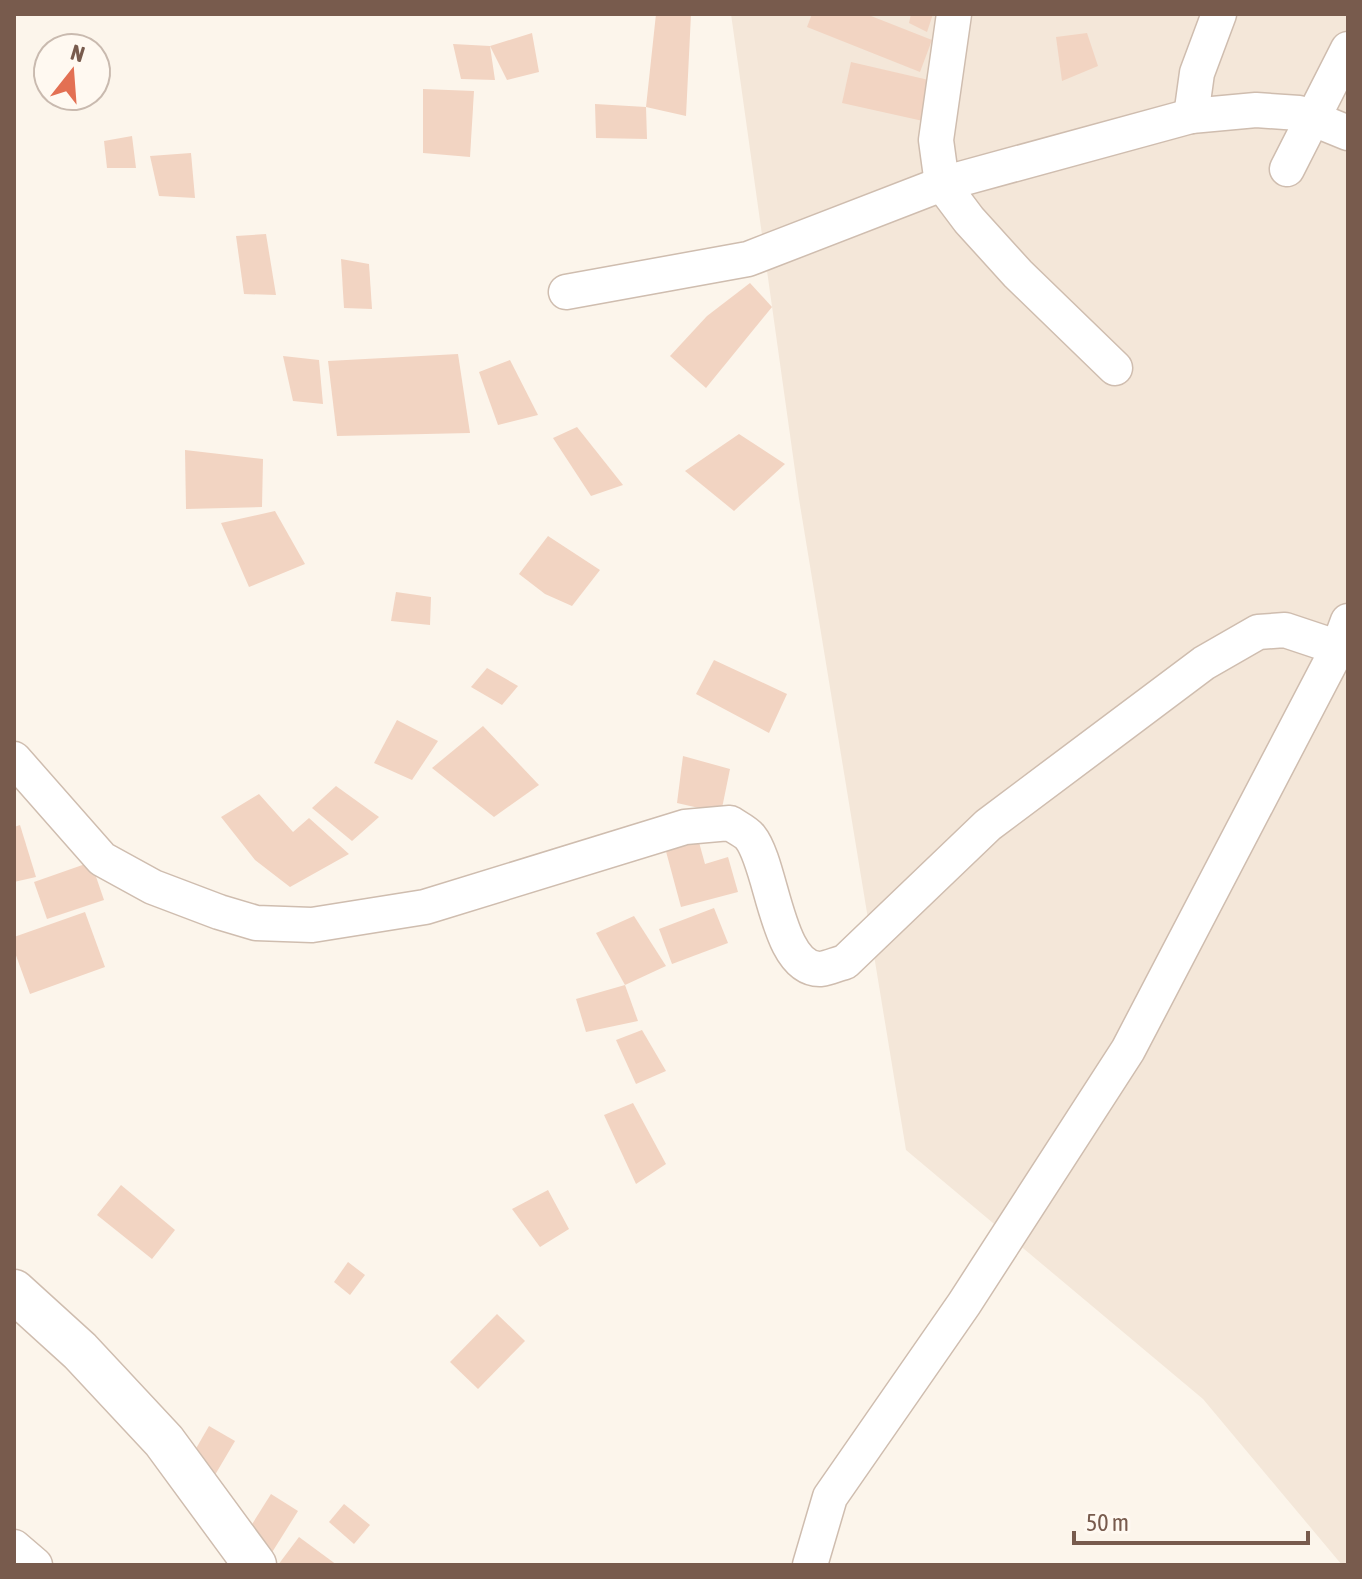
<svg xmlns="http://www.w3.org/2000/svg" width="1362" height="1579" font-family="'Asap Condensed',sans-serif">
	<rect width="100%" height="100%" fill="#fcf5eb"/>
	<!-- residential -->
	<polygon fill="#f4e7d9" points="731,14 1348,14 1348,1565 1342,1565 1203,1399 906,1150 799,499"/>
	<!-- building -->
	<g fill="#f2d4c2">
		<polygon points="656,14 691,14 686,116 646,107 647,139 596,138 595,104 646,107"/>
		<polygon points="812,14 866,14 932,40 920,72 807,27"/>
		<polygon points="911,14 933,14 927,32 909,23"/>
		<polygon points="532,33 539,72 507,80 490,46 495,80 461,79 453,44 490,46"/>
		<polygon points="1087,33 1098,66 1062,81 1056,37"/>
		<polygon points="851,62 933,81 923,121 842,103"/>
		<polygon points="423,89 474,91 470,157 423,153"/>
		<polygon points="132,136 136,168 107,168 104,141"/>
		<polygon points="191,153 195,198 159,196 150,156"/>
		<polygon points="266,234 276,295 244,294 236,236"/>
		<polygon points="341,259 369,264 372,309 344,308"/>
		<polygon points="750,283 772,307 706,388 670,356 707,316"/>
		<polygon points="458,354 470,433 337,436 328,361"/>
		<polygon points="283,356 319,360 323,404 293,401"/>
		<polygon points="510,360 538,415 498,425 479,372"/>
		<polygon points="577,427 623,485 591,496 553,438"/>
		<polygon points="739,434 785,464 734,511 685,471"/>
		<polygon points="185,450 263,459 262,507 186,509"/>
		<polygon points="275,511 305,564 249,587 221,523"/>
		<polygon points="548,536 600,570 572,606 545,594 519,574"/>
		<polygon points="396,592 431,597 430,625 391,621"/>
		<polygon points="714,660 787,694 769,733 696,694"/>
		<polygon points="487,668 518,686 502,705 471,687"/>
		<polygon points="397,720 438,741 412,780 374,763"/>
		<polygon points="483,726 539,785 494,817 432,768"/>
		<polygon points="683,756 730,769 721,813 677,803"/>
		<polygon points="336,786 379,817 352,841 312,808"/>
		<polygon points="259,794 293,832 309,818 349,854 290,887 255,860 221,817"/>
		<polygon points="20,825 36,877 14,882 14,827"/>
		<polygon points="697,835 705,864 728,857 738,892 681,907 664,844"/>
		<polygon points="91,862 104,900 47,919 34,882"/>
		<polygon points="714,908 728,943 672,964 659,929"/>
		<polygon points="85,912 105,967 30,994 14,950 14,937"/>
		<polygon points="634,916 666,966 625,985 596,933"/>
		<polygon points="625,985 638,1021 586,1032 576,999"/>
		<polygon points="642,1030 666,1071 636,1084 616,1040"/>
		<polygon points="633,1103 666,1164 636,1184 604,1115"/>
		<polygon points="121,1185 175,1230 152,1259 97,1215"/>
		<polygon points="548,1190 569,1229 540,1247 512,1209"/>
		<polygon points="348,1262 365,1275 350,1295 334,1282"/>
		<polygon points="497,1314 525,1341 478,1389 450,1362"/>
		<polygon points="209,1426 235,1441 212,1480 194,1452"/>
		<polygon points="271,1494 298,1511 271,1554 244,1537"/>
		<polygon points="344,1504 370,1525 354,1544 329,1522"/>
		<polygon points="299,1537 337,1565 278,1565"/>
	</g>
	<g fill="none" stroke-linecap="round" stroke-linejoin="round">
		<!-- minor casing -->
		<g stroke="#cfbdaf" stroke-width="37">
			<g id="minor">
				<polyline points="954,14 936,140 942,184 969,220 1018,274 1115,368"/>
				<polyline points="1191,116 1197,73 1219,14"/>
				<polyline points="1287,169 1348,49"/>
				<polyline points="566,292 748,259 942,184 1191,116 1256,110 1299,113 1348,133"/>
				<path d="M14,759L102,859L153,887L219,912L256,923L312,925L425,907L685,827L730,823C736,827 746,832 750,837C773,865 776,971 821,969C828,968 837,964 845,962L988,825L1204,663L1258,632L1285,630L1348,651"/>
				<polyline points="14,1547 35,1565"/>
				<polyline points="810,1565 830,1497 964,1304 1128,1050 1338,648 1348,621"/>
			</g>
		</g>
		<!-- tertiary casing -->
		<g stroke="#cfbdaf" stroke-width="45">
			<polyline id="tertiary" points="14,1291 80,1351 164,1441 255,1565"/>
		</g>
		<!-- minor -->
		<use href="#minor" stroke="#fff" stroke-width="34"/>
		<!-- tertiary -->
		<use href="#tertiary" stroke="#fff" stroke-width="42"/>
	</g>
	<!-- border -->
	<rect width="1362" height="1579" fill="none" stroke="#785b4d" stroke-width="32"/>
	<!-- north arrow -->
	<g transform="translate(72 72) rotate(17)"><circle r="38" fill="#fff9f1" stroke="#c9baaf" stroke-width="2"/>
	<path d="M0-6L14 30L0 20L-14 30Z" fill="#e37053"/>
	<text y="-12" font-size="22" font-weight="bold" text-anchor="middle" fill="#785b4d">N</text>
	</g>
	<!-- scale -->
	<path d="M1074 1531v12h234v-12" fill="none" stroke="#785b4d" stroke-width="4"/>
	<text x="1086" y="1531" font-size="24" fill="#785b4d" stroke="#fff9f1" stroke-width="6" paint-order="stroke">50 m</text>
</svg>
